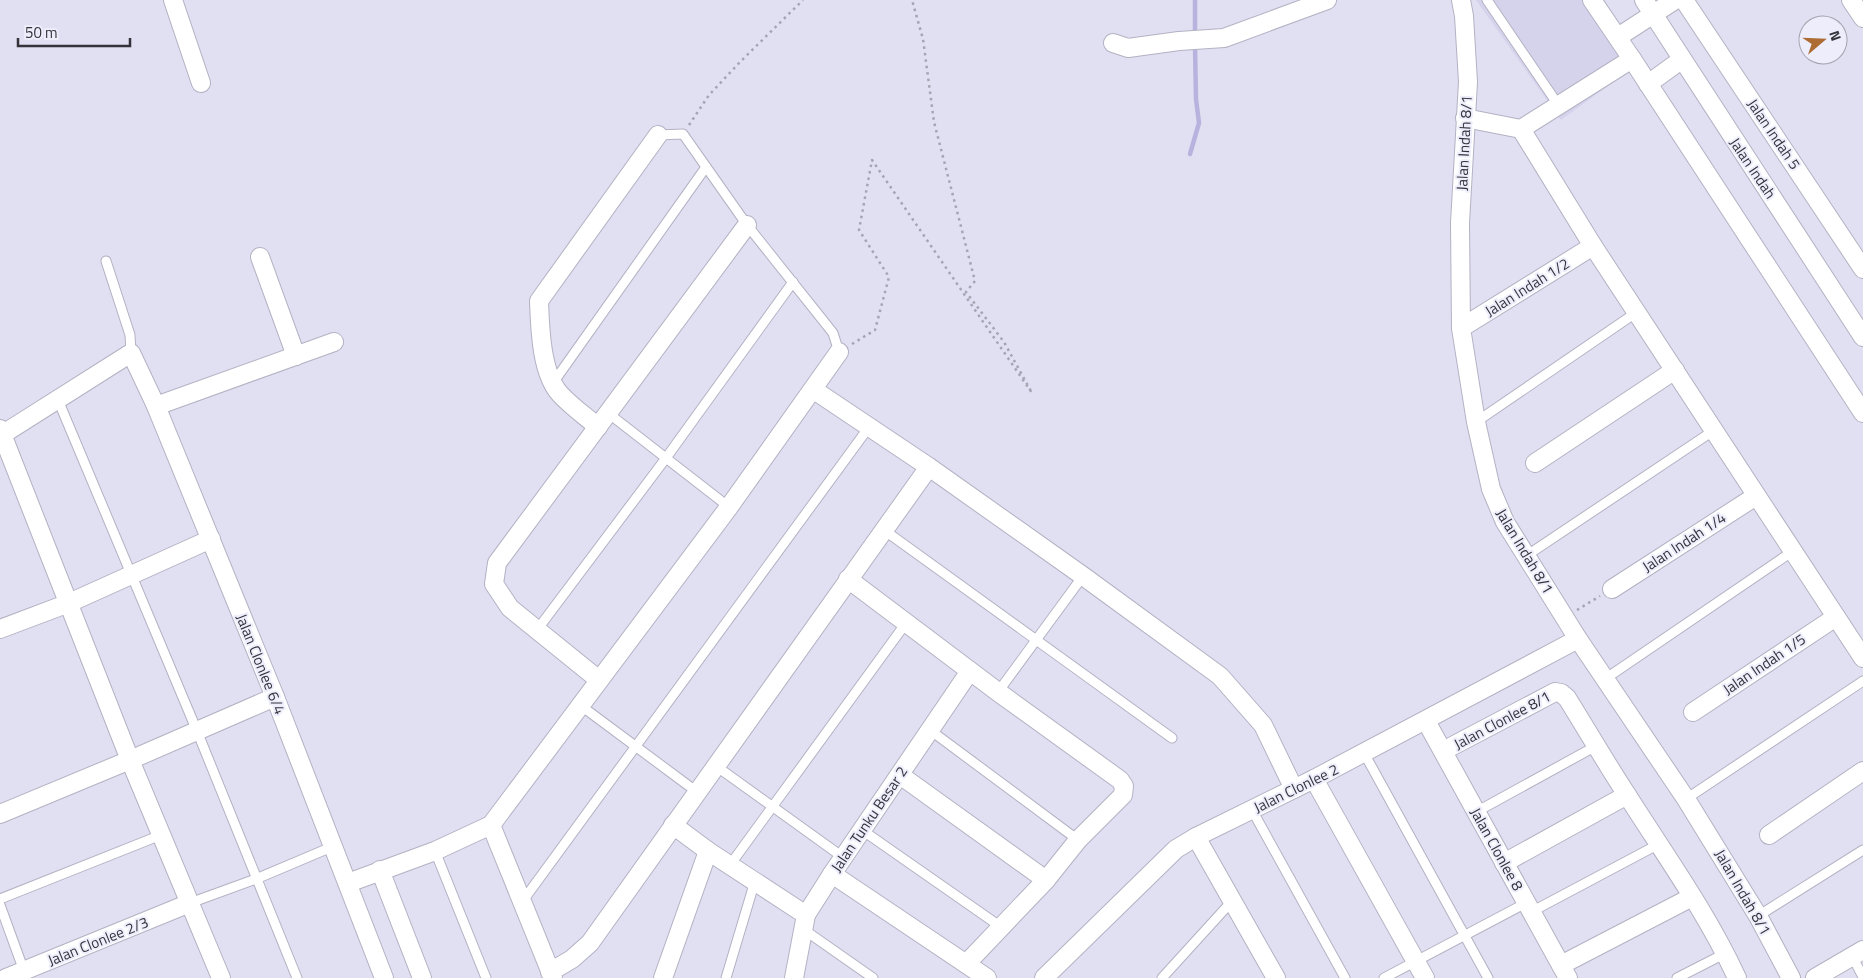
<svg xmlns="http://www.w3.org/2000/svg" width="1863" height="978" font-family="'Titillium Web',sans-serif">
	<rect width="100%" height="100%" fill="#e1dff2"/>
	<!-- built -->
	<polygon fill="#d5d3ec" points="1476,0 1604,0 1644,60 1561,120"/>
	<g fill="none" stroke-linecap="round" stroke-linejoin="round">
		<!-- stream -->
		<g stroke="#b7b3de" stroke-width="4.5">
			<polyline points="1195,37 1195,0"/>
			<polyline points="1190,154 1199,123 1196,99 1195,45"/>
		</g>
		<!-- service casing -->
		<g stroke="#b3b2c3" stroke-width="11">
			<g id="service">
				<polyline points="1487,0 1559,106"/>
				<polyline points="658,135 683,134 747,225 833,333 839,352"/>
				<polyline points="106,261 130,335 131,353"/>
				<polyline points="553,383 706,167"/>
				<polyline points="58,400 197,731 297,978"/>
				<polyline points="608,413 729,507"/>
				<polyline points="1476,422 1637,312"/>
				<polyline points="884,530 1172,738"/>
				<polyline points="1526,556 1713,431"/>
				<polyline points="537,630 666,458 793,282"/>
				<polyline points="1605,679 1793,551"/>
				<polyline points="998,692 1083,576"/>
				<polyline points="580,705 697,792"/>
				<polyline points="930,730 1078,840"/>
				<polyline points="1364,753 1488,978"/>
				<polyline points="716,766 844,858"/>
				<polyline points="1686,799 1863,681"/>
				<polyline points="1252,810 1345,978"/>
				<polyline points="1476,812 1596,746"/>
				<polyline points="862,830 1001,927"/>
				<polyline points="435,851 486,978"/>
				<polyline points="730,865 906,623"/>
				<polyline points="0,899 161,835"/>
				<polyline points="522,902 869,427"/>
				<polyline points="190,903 256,879 334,846"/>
				<polyline points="0,905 24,971"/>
				<polyline points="1531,912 1659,844"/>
				<polyline points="1758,916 1863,850"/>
				<polyline points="803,929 873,978"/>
				<polyline points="1852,956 1863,977"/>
				<polyline points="726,978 755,881"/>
				<polyline points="1162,978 1233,900"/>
				<polyline points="1384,978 1526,903"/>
				<polyline points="1677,978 1726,953"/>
			</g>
		</g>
		<!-- minor casing -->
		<g stroke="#b3b2c3" stroke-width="20">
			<g id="minor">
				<polyline points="173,0 201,83"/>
				<polyline points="1461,0 1464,16 1468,82 1460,223 1461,328 1476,422 1491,489 1505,522 1578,639 1686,799 1758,916 1791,978"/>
				<polyline points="1644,0 1863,337"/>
				<polyline points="1684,0 1863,269"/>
				<polyline points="1851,0 1863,18"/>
				<polyline points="1618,37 1675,0"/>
				<polyline points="1113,43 1128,48 1179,41 1224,38 1327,0"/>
				<polyline points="1632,59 1863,413"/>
				<polyline points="1648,84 1681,60"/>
				<polyline points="1465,118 1521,129 1632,59 1592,0"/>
				<polyline points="1521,129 1593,246 1863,658"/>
				<polyline points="260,257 296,356"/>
				<polyline points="1461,328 1593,246"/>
				<polyline points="814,390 929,467 1083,576 1220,676 1263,725 1294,789"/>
				<polyline points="156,406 334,342"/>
				<path d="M598,427C585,416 571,406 560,394C541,373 540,328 539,301L658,135"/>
				<polyline points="0,429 130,760 221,978"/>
				<polyline points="0,436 131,353 156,406 275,697 384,978"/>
				<polyline points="1535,463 1675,370"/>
				<polyline points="848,579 998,692 1120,780 1124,786 1123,795 1078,840 1046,880 966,964"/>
				<polyline points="1612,589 1756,496"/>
				<polyline points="0,629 69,603 211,539"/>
				<polyline points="599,680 510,608 494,584 497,563 747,225"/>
				<polyline points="1693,712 1836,617"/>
				<polyline points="1426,721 1568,978"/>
				<path d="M1443,751L1555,692L1561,693L1567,698C1587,730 1606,763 1627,795C1665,855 1707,913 1737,978"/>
				<polyline points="900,775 1046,880"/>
				<polyline points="1314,779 1425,978"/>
				<polyline points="0,814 130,760 275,697"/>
				<polyline points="491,825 553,978"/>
				<polyline points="1769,835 1863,771"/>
				<polyline points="1196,837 1276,978"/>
				<polyline points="708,851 806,915"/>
				<polyline points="1504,863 1627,795"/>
				<polyline points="380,870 422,978"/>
				<polyline points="832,874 987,978"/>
				<polyline points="348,883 435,851 491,825 729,507 839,352"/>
				<polyline points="1561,965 1692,897"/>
				<polyline points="550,972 572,959 590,943 929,467"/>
				<polyline points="6,978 190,903"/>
				<polyline points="663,978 708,851 673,825"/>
				<polyline points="794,978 806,915 832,874 970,671"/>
				<polyline points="1044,978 1176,849 1196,837 1314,779 1578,639"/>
				<polyline points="1815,978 1863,950"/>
			</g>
		</g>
		<!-- path -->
		<g stroke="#a6a4b3" stroke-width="2.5" stroke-dasharray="2.5 4" stroke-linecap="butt">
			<polyline points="689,125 709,95 740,62 803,0"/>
			<polyline points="852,344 875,330 889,277 859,230 872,160 1032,393 1004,342 966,292 975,281 934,122 923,39 912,0"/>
			<polyline points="1577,610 1600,596"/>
		</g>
		<!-- service -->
		<use href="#service" stroke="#fff" stroke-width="9"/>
		<!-- minor -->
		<use href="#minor" stroke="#fff" stroke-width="18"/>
	</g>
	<g text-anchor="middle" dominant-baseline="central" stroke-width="4" stroke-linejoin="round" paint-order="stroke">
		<!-- street labels -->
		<g font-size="15" fill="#34333a" stroke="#eeedfc">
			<text transform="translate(1774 134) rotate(56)">Jalan Indah 5</text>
			<text transform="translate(1464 143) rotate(-87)">Jalan Indah 8/1</text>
			<text transform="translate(1753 168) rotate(56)">Jalan Indah</text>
			<text transform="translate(1527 287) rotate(-32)">Jalan Indah 1/2</text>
			<text transform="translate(1684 542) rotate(-33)">Jalan Indah 1/4</text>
			<text transform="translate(1525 551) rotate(59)">Jalan Indah 8/1</text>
			<text transform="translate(261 664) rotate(68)">Jalan Clonlee 6/4</text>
			<text transform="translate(1764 664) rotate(-34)">Jalan Indah 1/5</text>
			<text transform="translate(1502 720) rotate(-28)">Jalan Clonlee 8/1</text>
			<text transform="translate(1296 788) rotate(-26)">Jalan Clonlee 2</text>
			<text transform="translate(869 819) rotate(-56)">Jalan Tunku Besar 2</text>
			<text transform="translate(1497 849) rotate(61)">Jalan Clonlee 8</text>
			<text transform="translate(1743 892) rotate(60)">Jalan Indah 8/1</text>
			<text transform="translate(98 941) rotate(-22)">Jalan Clonlee 2/3</text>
		</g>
	</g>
	<!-- north arrow -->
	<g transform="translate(1823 40) rotate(71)"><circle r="24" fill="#eeedfc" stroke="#a4a3ae"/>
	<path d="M0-4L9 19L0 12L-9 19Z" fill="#ac6c34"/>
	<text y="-8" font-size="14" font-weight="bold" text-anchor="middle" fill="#34333a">N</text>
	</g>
	<!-- scale -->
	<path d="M18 38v8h112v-8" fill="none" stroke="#34333a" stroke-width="2.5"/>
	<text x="25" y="38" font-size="15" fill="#34333a" stroke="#eeedfc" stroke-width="4" paint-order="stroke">50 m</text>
</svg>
